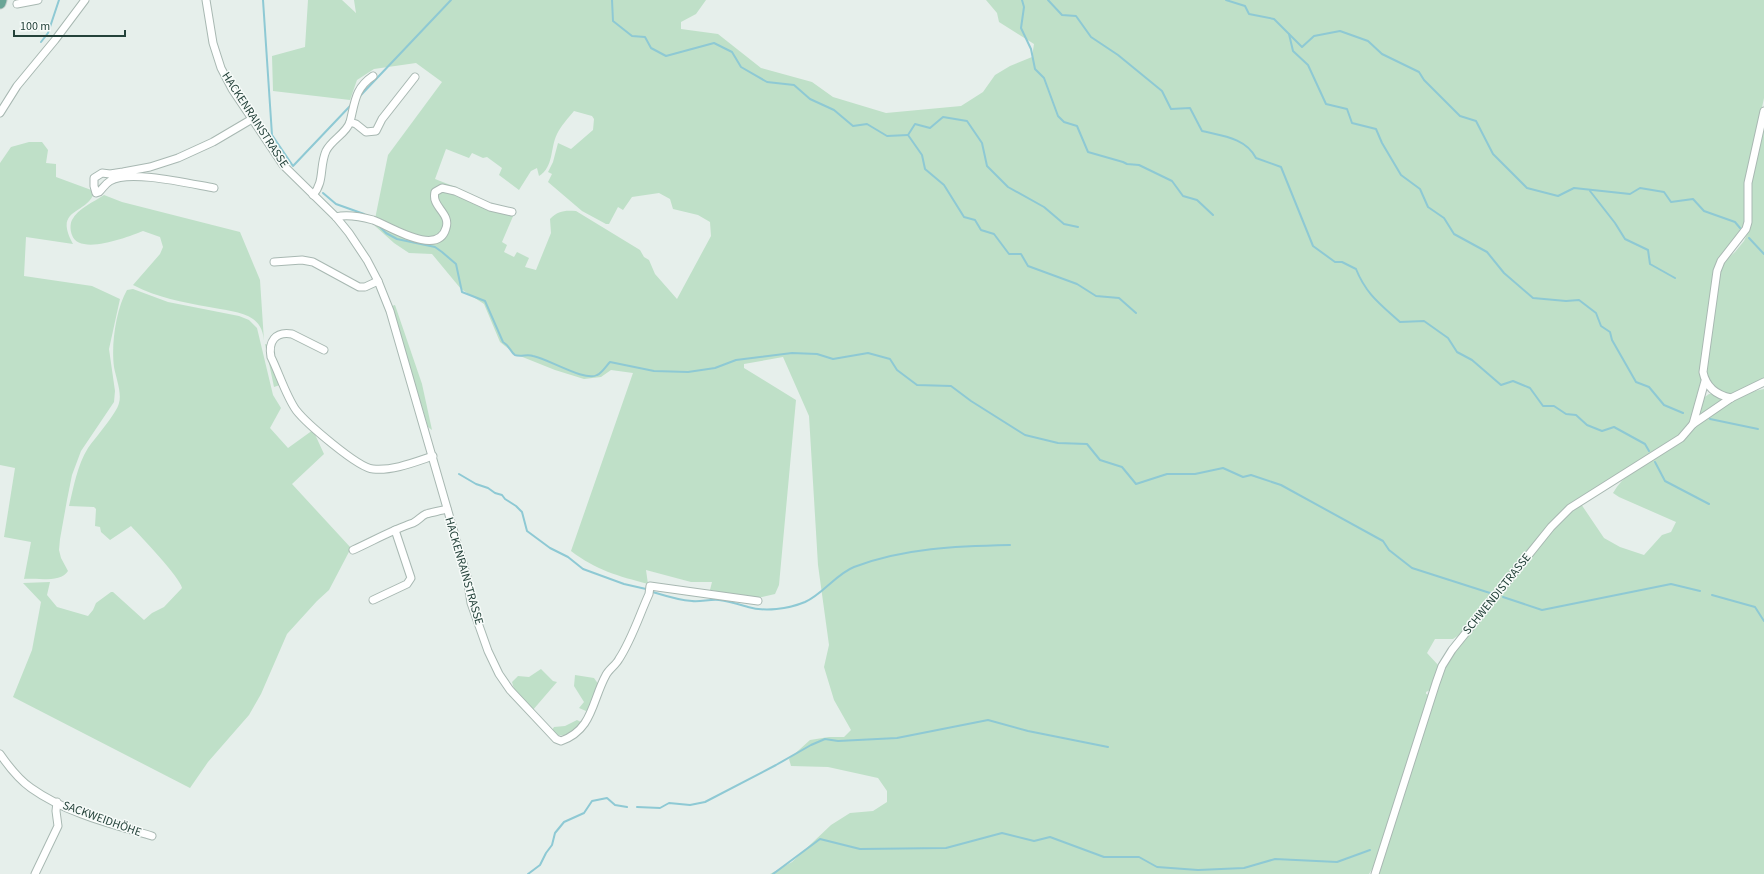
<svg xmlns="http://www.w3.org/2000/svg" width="1764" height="874" font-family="'Source Sans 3',sans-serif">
	<rect width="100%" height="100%" fill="#e6efeb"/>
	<!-- green -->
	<g fill="#bfe0c8">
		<path d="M308,0H342L356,13L354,0H706L696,14L681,22V29L718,34L761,68L812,82L833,97L886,113L961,106L983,92L995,75L1010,66L1032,57L1034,44L999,22L997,13L986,0H1764V98L1746,182L1745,198L1746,224L1743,231L1728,248L1717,266L1711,299L1700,389L1690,424L1676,440L1571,506L1549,526L1460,637L1459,635L1453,639H1435L1427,653L1439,666L1432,689L1426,692V694L1430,695L1429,698L1379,858L1369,874H770L792,862L831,825L850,813L873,811L887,802V791L878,778L828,767L791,766L789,759L810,740L829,737H844L851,730L834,700L824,667L829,645L818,565L809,416L783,357L744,364V368L796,400L779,585L775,594L758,598L710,590L712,582H691L646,570L648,584C618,576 596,570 571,551L633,373L611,370L601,377L584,379L555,370L515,354L500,342L484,304L461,289L432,254L409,253L394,243L375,226L374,223C393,227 425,254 444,236C448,232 451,225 449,219C446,209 434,206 436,195L441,191L452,192L501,213L514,214L502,242L507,245L504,252L514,257L517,252L529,258L525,267L536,270L551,233L550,219C558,211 564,210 576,211L640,250L644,257L649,260L655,274L677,299L711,236L710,222L698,215L673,209L670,199L659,193L632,197L623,210L618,207L609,224H606L582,211L548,182L552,174L548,172L553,162L558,143L571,149L593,130L594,119L592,116L574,111C568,118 561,126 557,134C550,148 554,167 539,176L537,168L531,171L519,190L499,175L502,168L487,157L483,158L472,153L469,158L446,149L435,179L458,188V190L440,187L432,194C430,206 442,210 445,220C446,224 445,228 443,232C430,249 389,225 375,219L388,155L442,82L416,63L374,69L357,80L350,100L273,91L272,56L305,47Z"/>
		<polygon points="1764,115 1764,379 1743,391 1729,395 1720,392 1708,381 1705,365 1719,272 1724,262 1735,252 1744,241 1751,226 1748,196"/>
		<path d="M29,142H42L48,150L46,163L56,164V177L94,191V193C86,215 53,208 73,244L26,237L24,276L92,286L120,299L109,349L115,391L114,402L81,451L72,475L67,500L60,539L59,550L61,558L68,571C61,583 36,578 24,579L31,542L4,537L15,468L0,465V163L11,147Z"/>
		<path d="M104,195L122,202L240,232L260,280L264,341C263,332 261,325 253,319C242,311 223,310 209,307C182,302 158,298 133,285L160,254L163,247L160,237L143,231C128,237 79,256 72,235C70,230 70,224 72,220C78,208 94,202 104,195Z"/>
		<path d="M133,289L168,302L239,316L249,320L257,328L273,395L281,408L270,428L288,448L313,430L324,454L292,484L351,548L329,590L317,601L287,634L261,694L249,715L208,762L190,788L13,697L32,650L41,602L23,583L50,582L47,595L57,607L88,616L93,610L96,603L111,592H113L144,620L152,613L164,607L182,588C180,577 141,537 131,526L110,540L101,532L100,527L95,526L96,509L94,507L69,506C74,486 77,466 88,448C95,438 117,413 119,403C122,393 116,378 114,367C111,345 116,309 127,290Z"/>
		<polygon points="395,305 422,384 432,430 428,427 392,306"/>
		<polygon points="265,344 268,345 280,385 274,387"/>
		<path d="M1764,389V874H1377L1445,664L1561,520L1581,504L1604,538L1620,547L1644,555L1662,535L1671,532L1676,522L1619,497L1613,493C1623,475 1641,466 1657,455L1660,456C1688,431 1727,395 1764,389Z"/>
		<polygon points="1709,394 1714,394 1725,400 1700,417 1697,414 1702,399"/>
		<polygon points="541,669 553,681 557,682 532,711 516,696 512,682 518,676 529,677"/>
		<polygon points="575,675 594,678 599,685 590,710 586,711 579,708 584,702 574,686"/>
		<path d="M577,720L581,722C578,735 560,739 551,732L554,727L565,726Z"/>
	</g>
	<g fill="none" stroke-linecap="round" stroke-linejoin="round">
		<!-- stream -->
		<g stroke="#8ec9d4" stroke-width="2">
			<polyline points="263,0 272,135 293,166 351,105"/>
			<polyline points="612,0 613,21 632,36 645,37 651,48 666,56 714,43 732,52 741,67 767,82 794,85 810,99 834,110 853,126 867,124 887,136 908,135"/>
			<polyline points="1022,0 1024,7 1021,28 1031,49 1035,69 1044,78 1058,116 1064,122 1077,126 1088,152 1123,162 1127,164 1139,165 1172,181 1183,196 1197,200 1213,215"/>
			<path d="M1048,0L1062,15L1076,16L1091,37L1118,55L1162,91L1171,109L1190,108L1202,131C1223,136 1246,138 1256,158L1281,167L1313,246L1335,262H1342L1356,269C1366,294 1380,304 1400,322L1424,321L1448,338L1457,352L1472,360L1501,385L1513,381L1530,388L1543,406H1554L1566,414L1576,415L1587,425L1602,431L1614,427L1645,444L1649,451"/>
			<polyline points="1226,0 1245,6 1249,14 1274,19 1302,47 1314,36 1340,31 1368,41 1382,54 1419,72 1424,80 1460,116 1476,121 1493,154 1527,188 1558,196 1574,188 1630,194 1640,188 1664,192 1671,202 1693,199 1704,211 1735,222 1740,228"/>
			<polyline points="1289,34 1293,51 1308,65 1326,104 1347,109 1352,123 1376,129 1382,143 1401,175 1420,189 1428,207 1444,218 1454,234 1487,252 1504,273 1533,298 1566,301 1579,300 1596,313 1601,326 1610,332 1612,340 1636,382 1649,387 1664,405 1683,413"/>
			<polyline points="41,42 48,33 59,0"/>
			<polyline points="360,96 451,0"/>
			<polyline points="908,135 922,155 925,169 944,185 964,217 975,220 981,230 994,234 1009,254 1021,254 1028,266 1077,284 1096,296 1119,298 1136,313"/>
			<polyline points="908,135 915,124 930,128 943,117 967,121 982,143 987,166 1008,187 1044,207 1064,224 1078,227"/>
			<polyline points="1590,191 1615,223 1625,239 1648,250 1650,264 1675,278"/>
			<polyline points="323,193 336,204 364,214 367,216"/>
			<path d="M378,225L386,233L397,239L435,247L442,252L456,264L462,292L485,301L503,342C510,346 511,353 515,355C520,357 528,354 533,356C549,359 585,382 597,375C602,373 606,366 610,362L654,371L688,372L715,368L736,360L792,353L817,354L833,359L868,353L890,359L897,370L917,385L951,386L971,401L1025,435L1058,443L1087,444L1100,460L1122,467L1136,484L1167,474H1195L1223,468L1243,477L1251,475L1281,485L1383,541L1389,550L1412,568L1490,593"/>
			<polyline points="1749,238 1764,254"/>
			<polyline points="1710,419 1758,429"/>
			<polyline points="1655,462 1665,481 1709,504"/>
			<polyline points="459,474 476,484 488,488 495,493 502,495 505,499 516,506 522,512 527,531 550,548 568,557 583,569 624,584 646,589"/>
			<path d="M653,592C666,596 678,600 692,601C701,602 710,599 719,600C729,601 738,604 748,607C765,612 788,609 805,602C823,594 836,574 854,567C903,548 958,546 1010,545"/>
			<polyline points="1712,595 1755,607 1764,621"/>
			<polyline points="1503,597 1542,610 1671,584 1700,591"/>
			<polyline points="637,807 660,808 669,803 690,805 705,802 776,765 811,745 825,739 838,741 897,738 988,720 1028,731 1108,747"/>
			<polyline points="528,874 540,865 546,853 552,845 555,833 564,822 584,813 592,801 607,798 615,805 627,807"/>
			<polyline points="773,874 820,839 860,849 946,848 1002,833 1034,841 1050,837 1104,857 1139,857 1157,867 1198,870 1244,868 1275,859 1337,862 1370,850"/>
		</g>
		<!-- street casing -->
		<g stroke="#a8b8b2" stroke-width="9">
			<g id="street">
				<path d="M206,0L213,43L221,68L232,89L283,165L336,217L349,233L367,260L378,281L390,311L467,577L471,603L488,651L499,674L510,690L556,739L561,741C593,730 592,700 606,675C609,669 616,665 619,659C632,639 639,616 649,594L650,586L758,601"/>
				<polyline points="17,4 38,0"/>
				<path d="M373,76C355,88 355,102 350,122L356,124L366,132L376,131L382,119L415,77"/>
				<polyline points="0,113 17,86 55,40 85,0"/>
				<path d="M214,188C191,184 129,169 110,181C105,184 103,188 99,192L96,193L94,186V178L102,173L110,174L123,172L150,167L178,158L213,142L252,119"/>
				<path d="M313,195C325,181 319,167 326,151C332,139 346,134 350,122"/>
				<path d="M336,217C347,214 362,217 373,220C388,225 438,258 446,228C451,213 431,207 435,192L442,188L455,191L490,207L512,212"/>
				<polyline points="274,262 302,260 313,262 359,287 365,287 378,281"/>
				<path d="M324,350L292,334C275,331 268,342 271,357C279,373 286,396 296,410C306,423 358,468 373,469C393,471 415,462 433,456"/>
				<path d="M1731,398C1716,395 1706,387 1703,372L1717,271L1721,261L1746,229L1748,222V183L1764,111"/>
				<polyline points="1693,424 1705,381"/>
				<path d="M353,550C373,541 392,530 413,523C418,521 421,516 426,514C433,512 440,511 447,509"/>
				<polyline points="373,600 407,584 411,578 395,530"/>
				<path d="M0,754C9,767 18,779 31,788C66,813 111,824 152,836"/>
				<polyline points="35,874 58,826 56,811 57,802"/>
				<polyline points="1375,874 1436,683 1442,666 1452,650 1551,527 1570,508 1681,438 1693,424 1731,398 1764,382"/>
			</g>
		</g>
		<!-- primary casing -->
		<g stroke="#c2cac8" stroke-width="13">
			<polyline id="primary" points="0,3 1,0"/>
		</g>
		<!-- street -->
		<use href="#street" stroke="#fff" stroke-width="7"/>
		<!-- primary -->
		<use href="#primary" stroke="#6aa596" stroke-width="11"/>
	</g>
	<g text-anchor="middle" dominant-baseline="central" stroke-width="3" stroke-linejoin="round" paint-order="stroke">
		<!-- street labels -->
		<g font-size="12" fill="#24423a" stroke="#f7fbf9">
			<text transform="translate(255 120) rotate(57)">HACKENRAINSTRASSE</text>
			<text transform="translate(464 571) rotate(74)">HACKENRAINSTRASSE</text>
			<text transform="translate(1497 594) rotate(-51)">SCHWENDISTRASSE</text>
			<text transform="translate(102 819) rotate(20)">SACKWEIDHÖHE</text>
		</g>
	</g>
	<!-- scale -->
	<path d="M14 30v6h111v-6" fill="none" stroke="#24423a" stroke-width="2"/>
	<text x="20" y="30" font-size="12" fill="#24423a" stroke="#f7fbf9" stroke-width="3" paint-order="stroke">100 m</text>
</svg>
